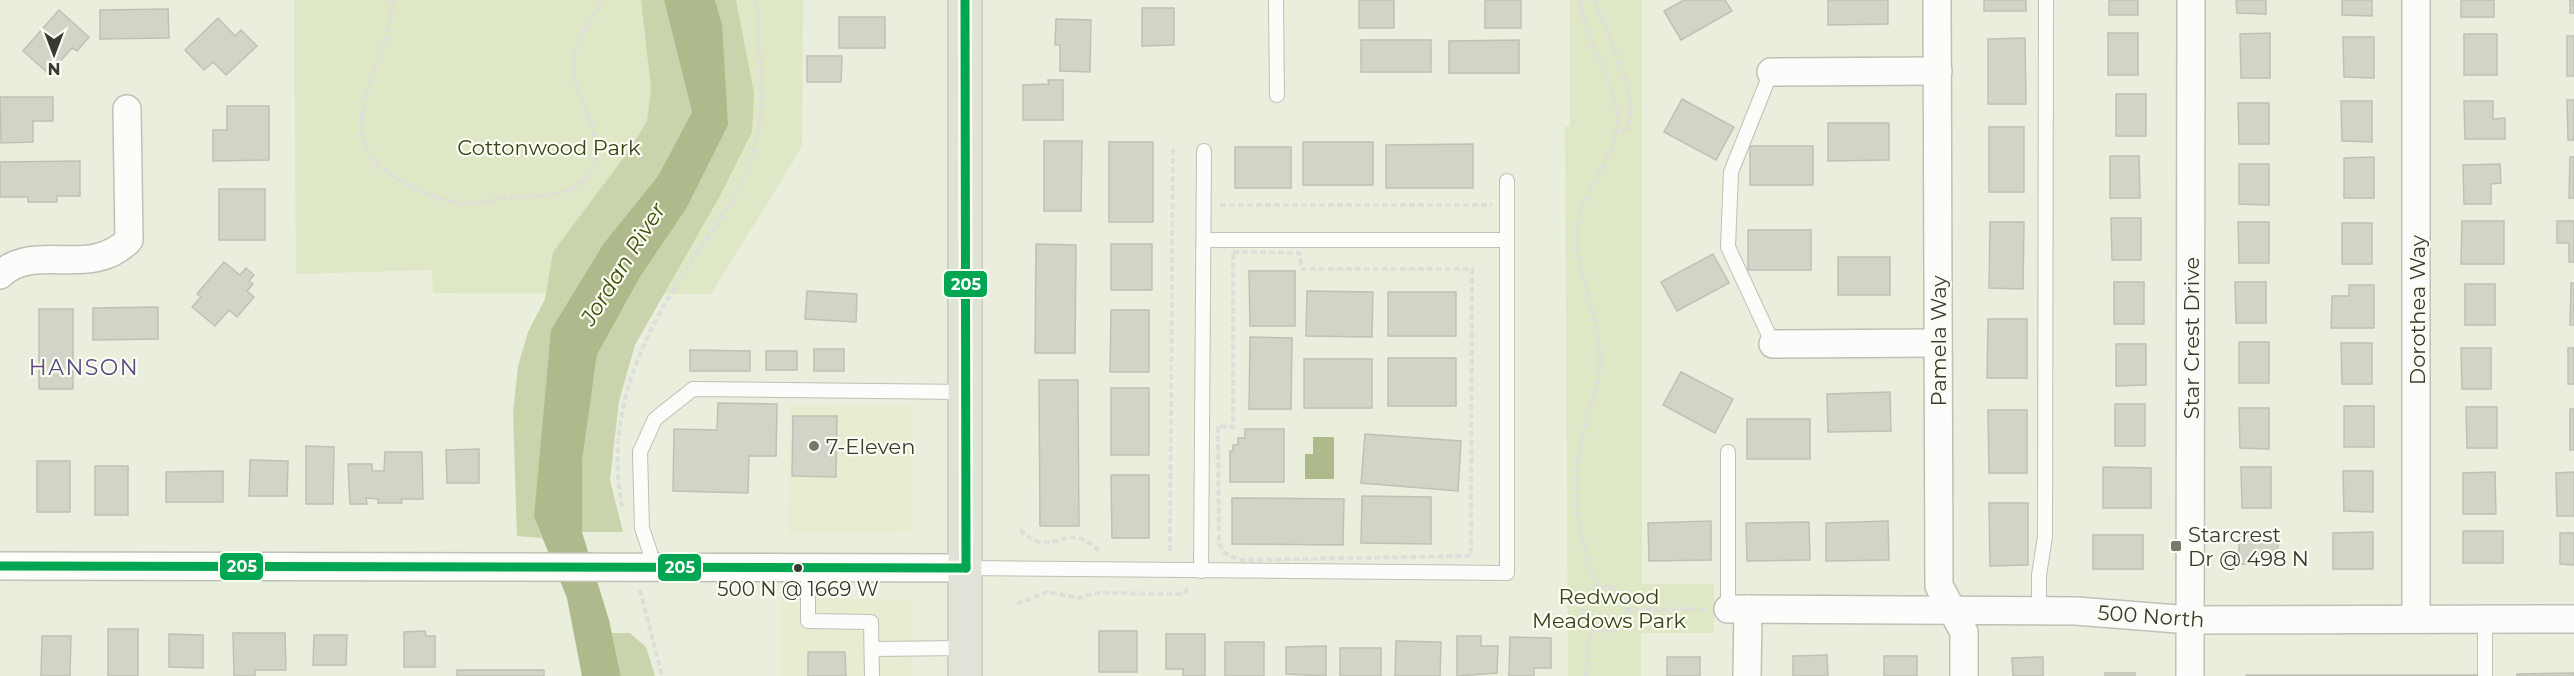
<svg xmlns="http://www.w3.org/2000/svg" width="2574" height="676" font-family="Montserrat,sans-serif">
	<rect width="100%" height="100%" fill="#e9eedd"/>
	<!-- built -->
	<g fill="#e6edd1">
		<polygon points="790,405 912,405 913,532 787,534"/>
		<polygon points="780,597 911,600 913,676 780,676"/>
	</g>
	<!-- green -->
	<g fill="#dee7c6">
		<polygon points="294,0 803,0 802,147 711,294 433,293 432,270 296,274"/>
		<polygon points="1570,0 1642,0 1642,584 1714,584 1714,633 1641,633 1641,676 1568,676 1565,127 1570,126"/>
	</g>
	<!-- forest -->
	<g fill="#cad4ac">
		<polygon points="641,0 664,0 692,112 658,176 604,243 534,517 542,538 517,536 513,413 518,366 528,332 545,299 553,252 631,148 647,121 651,88"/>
		<polygon points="715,0 736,0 754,93 752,132 721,194 635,345 619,401 610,480 623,532 582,532 582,462 597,355 640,277 686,209 722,24"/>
		<polygon points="612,633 630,633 646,647 655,676 621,676"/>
	</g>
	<!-- water -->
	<g fill="#afba8c">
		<polygon points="664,0 715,0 722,24 728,125 686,209 640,277 597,355 582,462 582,532 609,620 621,676 582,676 567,598 534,517 551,330 604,243 658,176 692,112"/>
		<polygon points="1313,437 1334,437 1334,479 1305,479 1305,454 1313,454"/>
	</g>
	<!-- building -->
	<g fill="#d1d5c8" stroke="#bec2b5" stroke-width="1.5">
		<rect x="1359" y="0" width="35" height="28"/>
		<rect x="1485" y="0" width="36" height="28"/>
		<polygon points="1684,0 1725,0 1732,11 1681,40 1664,11"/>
		<polygon points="1828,0 1888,0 1888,24 1828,25"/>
		<rect x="1984" y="0" width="42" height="11"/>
		<rect x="2109" y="0" width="29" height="15"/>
		<polygon points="2236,0 2266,0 2266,14 2237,13"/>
		<polygon points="2342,0 2372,0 2372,16 2342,15"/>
		<rect x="2461" y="0" width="33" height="17"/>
		<rect x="2570" y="0" width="4" height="13"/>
		<polygon points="1142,8 1174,8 1174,45 1142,46"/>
		<polygon points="168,9 169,38 100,39 100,10"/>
		<polygon points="59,10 89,37 77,51 72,48 49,74 23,51"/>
		<rect x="839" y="17" width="46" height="31"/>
		<polygon points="218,18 235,36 241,30 257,46 226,75 213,62 204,70 185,50"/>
		<polygon points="1056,19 1091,20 1090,72 1060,71 1060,45 1055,45"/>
		<rect x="2108" y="33" width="30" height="42"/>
		<polygon points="2270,33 2270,78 2241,78 2240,34"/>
		<rect x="2464" y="34" width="33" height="41"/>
		<rect x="2567" y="36" width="7" height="40"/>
		<polygon points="2343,37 2374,37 2374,78 2344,77"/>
		<polygon points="2025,38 2026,104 1988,104 1988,39"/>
		<rect x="1361" y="40" width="70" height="32"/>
		<polygon points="1519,40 1519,73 1449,73 1449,41"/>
		<polygon points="807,56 842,56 841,82 807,82"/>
		<polygon points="1048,80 1063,80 1063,120 1023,120 1023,85 1049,84"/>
		<rect x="2116" y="94" width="30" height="42"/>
		<polygon points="0,97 53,97 53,121 33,121 33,142 1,143"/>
		<polygon points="1682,99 1734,127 1716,160 1664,132"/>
		<polygon points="2567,100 2574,100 2574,140 2568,140"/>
		<polygon points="2341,101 2372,101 2372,142 2342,141"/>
		<polygon points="2464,101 2493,101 2493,119 2505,118 2505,139 2465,139"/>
		<polygon points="2238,103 2269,103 2269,144 2239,144"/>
		<polygon points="227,106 269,106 269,160 213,161 213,130 227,130"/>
		<polygon points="1828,123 1889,123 1889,160 1828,161"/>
		<rect x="1989" y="127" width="35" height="65"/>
		<polygon points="1044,141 1082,141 1081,211 1044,211"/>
		<rect x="1109" y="142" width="44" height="80"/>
		<rect x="1303" y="142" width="70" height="43"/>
		<polygon points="1473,144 1473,188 1386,188 1386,145"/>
		<rect x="1750" y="146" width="63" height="39"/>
		<rect x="1235" y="147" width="56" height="41"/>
		<polygon points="2110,156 2139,156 2140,198 2110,198"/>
		<polygon points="2374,157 2374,198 2344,198 2344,158"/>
		<polygon points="2570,157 2574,157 2574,198 2569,198"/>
		<polygon points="80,161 80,196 57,196 57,202 28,202 28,197 0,197 0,162"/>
		<polygon points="2239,164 2269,164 2269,205 2239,204"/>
		<polygon points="2500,164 2501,183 2491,184 2491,204 2464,204 2463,165"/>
		<rect x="219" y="189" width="46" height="51"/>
		<polygon points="2111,218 2141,218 2141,260 2112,260"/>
		<polygon points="2462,221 2504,221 2504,264 2461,264"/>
		<polygon points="2557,221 2574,221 2574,262 2569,262 2569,243 2557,243"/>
		<polygon points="1990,222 2024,222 2023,289 1989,288"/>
		<polygon points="2238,222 2269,222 2269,263 2239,263"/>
		<rect x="2342" y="223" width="30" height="41"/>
		<rect x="1748" y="230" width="63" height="40"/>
		<polygon points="1036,244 1076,245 1075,353 1035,353"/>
		<rect x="1111" y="244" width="41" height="46"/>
		<polygon points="1713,254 1729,283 1677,311 1661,282"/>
		<rect x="1838" y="257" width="52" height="38"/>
		<polygon points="224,262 240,275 246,268 254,275 249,281 253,284 247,291 254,297 237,317 229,310 215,326 192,307 201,297 197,294"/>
		<polygon points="1249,271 1295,271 1295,326 1250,326"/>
		<rect x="2114" y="282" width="30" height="42"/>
		<polygon points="2235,282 2266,282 2266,323 2236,323"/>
		<polygon points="2571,283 2574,283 2574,325 2570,325"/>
		<rect x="2465" y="284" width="30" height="41"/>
		<polygon points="2349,285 2374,285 2374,328 2331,328 2332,296 2349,296"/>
		<polygon points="807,291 857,294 856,322 805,319"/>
		<polygon points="1307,291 1373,292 1372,337 1306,336"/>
		<rect x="1388" y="292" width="68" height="44"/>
		<polygon points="158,307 158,339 93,340 93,308"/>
		<rect x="39" y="309" width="34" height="80"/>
		<polygon points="1111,310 1149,310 1149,372 1110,372"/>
		<polygon points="1988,319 2027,319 2027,378 1987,378"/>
		<polygon points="1250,337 1292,338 1291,409 1249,409"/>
		<rect x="2239" y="342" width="30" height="41"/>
		<polygon points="2341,343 2372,343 2372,384 2342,384"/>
		<polygon points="2116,344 2146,344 2146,385 2116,386"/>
		<polygon points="2461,348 2491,348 2491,389 2462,389"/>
		<rect x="2568" y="348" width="6" height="36"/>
		<rect x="814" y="349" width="30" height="22"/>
		<polygon points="690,350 750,351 750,371 690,371"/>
		<rect x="766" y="351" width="31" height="19"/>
		<rect x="1388" y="358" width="68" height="48"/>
		<rect x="1304" y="359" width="68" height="49"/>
		<polygon points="1681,372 1733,399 1715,433 1663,405"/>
		<polygon points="1039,380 1078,380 1079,526 1040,526"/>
		<rect x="1111" y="388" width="38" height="67"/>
		<polygon points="1890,392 1891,431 1828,432 1827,394"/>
		<polygon points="718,403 777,404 776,456 749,456 748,493 673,491 674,429 717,430"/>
		<rect x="2115" y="404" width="30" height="42"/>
		<rect x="2344" y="406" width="30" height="41"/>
		<polygon points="2466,407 2497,407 2497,448 2467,448"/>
		<polygon points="2239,408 2269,408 2269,449 2240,448"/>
		<rect x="2570" y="409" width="4" height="41"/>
		<polygon points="1988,410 2027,410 2027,473 1989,473"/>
		<polygon points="793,416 837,416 836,477 792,476"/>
		<rect x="1747" y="419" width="63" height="40"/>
		<polygon points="1245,429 1284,429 1284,482 1230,482 1230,451 1233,451 1233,445 1238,445 1238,438 1245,438"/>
		<polygon points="1365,434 1461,441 1458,491 1361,483"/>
		<polygon points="306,446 334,447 333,504 306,504"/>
		<polygon points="479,449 479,483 447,483 446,450"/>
		<polygon points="385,452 422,452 423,499 401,499 402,503 378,503 378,499 366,498 367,504 350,504 348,464 372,464 372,471 384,471"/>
		<polygon points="250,460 288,461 287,496 249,496"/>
		<rect x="37" y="461" width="33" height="51"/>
		<rect x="95" y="466" width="33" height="49"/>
		<polygon points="2103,467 2151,468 2151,508 2103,508"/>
		<polygon points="2241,467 2271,467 2271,508 2242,508"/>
		<polygon points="223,471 223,502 166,502 166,472"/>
		<polygon points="2343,471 2373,471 2373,512 2344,511"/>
		<polygon points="2495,472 2496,514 2463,514 2463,473"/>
		<polygon points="2574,472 2574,516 2557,516 2556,473"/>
		<polygon points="1111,475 1149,475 1149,538 1112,538"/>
		<polygon points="1362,496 1431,497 1431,544 1361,543"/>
		<polygon points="1232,498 1344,499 1343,545 1232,544"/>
		<polygon points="1989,503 2028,503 2028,565 1990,566"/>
		<polygon points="1711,521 1711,560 1649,561 1648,523"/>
		<polygon points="1888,521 1889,560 1826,561 1826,523"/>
		<polygon points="1809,522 1810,560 1747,561 1746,523"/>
		<rect x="2463" y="531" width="40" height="32"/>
		<polygon points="2373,532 2373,569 2333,569 2333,533"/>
		<polygon points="2560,533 2574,533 2574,565 2560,564"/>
		<rect x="2239" y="534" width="39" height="30"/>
		<rect x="2093" y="535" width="50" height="34"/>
		<rect x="108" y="629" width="30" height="47"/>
		<polygon points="425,631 426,636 435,636 435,667 404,667 404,632"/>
		<rect x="1099" y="631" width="38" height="41"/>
		<polygon points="233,633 285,633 286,670 255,670 255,676 234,676"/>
		<polygon points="169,634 203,635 203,668 169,667"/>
		<polygon points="1166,634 1205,634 1205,676 1183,676 1183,669 1166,669"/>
		<polygon points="314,635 347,635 346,665 313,665"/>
		<polygon points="42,636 71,636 70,676 41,676"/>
		<polygon points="1457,636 1481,636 1481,646 1498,646 1497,673 1457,676"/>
		<polygon points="1510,637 1551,638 1551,668 1534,668 1534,676 1509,676"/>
		<polygon points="1396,641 1441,642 1440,676 1395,676"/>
		<rect x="1225" y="642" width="39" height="34"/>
		<polygon points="1326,646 1326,676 1286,674 1286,647"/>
		<rect x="1340" y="648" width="41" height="28"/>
		<polygon points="808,652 845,652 846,676 808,676"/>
		<polygon points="1827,655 1828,676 1793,676 1793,656"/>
		<rect x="1884" y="656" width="33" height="20"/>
		<rect x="1667" y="657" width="33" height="19"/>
		<polygon points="2043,657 2043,676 2013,676 2012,658"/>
		<rect x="457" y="670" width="87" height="6"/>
		<rect x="2105" y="673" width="30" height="3"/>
		<polygon points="2574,673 2574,676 2517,676 2517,674"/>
		<rect x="2246" y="675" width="232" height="1"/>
	</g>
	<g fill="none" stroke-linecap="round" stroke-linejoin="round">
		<!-- service casing -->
		<g stroke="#bec1b5" stroke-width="16">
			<g id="service">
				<polyline points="1276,0 1277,95"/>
				<polyline points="1771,72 1731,172 1728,247 1773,344"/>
				<polyline points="1204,240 1507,240"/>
				<polyline points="1728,452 1728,609"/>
				<polyline points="655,567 642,528 640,452 655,419 693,389 966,392"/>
				<polyline points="808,567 808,621 871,622 872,676"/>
				<polyline points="966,568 1507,573 1507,181"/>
				<polyline points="1201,571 1204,151"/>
				<polyline points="2039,610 2039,575 2045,537 2046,0"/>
				<polyline points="2485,619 2485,676"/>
				<polyline points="872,649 965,648"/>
			</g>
		</g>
		<!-- minor casing -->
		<g stroke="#bec1b5" stroke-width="30">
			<g id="minor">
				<polyline points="1937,0 1939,586 1964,632 1964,676"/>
				<polyline points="1771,72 1938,71"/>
				<path d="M0,275C35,241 90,280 129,240L127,109"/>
				<polyline points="1773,344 1938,343"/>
				<polyline points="0,566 966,568"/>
				<polyline points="1728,609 2076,611 2190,620 2574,619"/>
				<polyline points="2416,619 2416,0"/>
				<polyline points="1747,676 1748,609"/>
				<polyline points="2190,676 2191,0"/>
			</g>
		</g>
		<!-- primary casing -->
		<g stroke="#c8cac2" stroke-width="36">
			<polyline id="primary" points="965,0 965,676"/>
		</g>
		<!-- path -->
		<g stroke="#dddfda" stroke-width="4" stroke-dasharray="6 3" stroke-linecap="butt">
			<path d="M393,0C391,10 391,22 388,32C378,69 348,115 369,154C379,174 437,201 459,203C478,205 495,199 513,197C542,194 574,200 591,171C610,140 576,102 574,71C571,45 590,22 602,0"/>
			<path d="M1581,0C1583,46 1620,82 1617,125C1615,161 1582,189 1578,226C1573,273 1598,310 1600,354C1602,380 1590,405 1584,429C1571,482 1576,539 1598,589"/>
			<polyline points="1595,0 1627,84 1631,110 1628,129 1616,132"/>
			<polyline points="1220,205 1492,205"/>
			<polygon points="1233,252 1299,253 1302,269 1472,269 1471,556 1239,560 1225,553 1219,543 1218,426 1233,427"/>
			<path d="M622,507C606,423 635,349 680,279C704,242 734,205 750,162C765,121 762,88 759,45C758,31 759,15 756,0"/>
			<path d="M1020,530C1050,558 1060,529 1084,540C1090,542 1094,548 1100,551"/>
			<polyline points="1170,551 1173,147"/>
			<circle cx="1605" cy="609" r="22"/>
			<polyline points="640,590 662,676"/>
			<polyline points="1017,604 1047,592 1079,598 1095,593 1184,594 1188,588"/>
			<polyline points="1627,610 1706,609"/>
			<polyline points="1586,676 1588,645 1594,629"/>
		</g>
		<!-- service -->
		<use href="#service" stroke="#fcfcfa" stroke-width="14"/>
		<!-- minor -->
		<use href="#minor" stroke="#fcfcfa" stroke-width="27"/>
		<!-- primary -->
		<use href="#primary" stroke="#e0e3d8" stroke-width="33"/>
		<!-- bus-1 casing -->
		<g stroke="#fbfef3" stroke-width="14">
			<g id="bus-1">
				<polyline points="965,0 966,568"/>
				<polyline points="0,566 966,568"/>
			</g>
		</g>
		<!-- bus-1 -->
		<use href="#bus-1" stroke="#00a651" stroke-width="9"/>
	</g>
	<!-- markers -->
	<g fill="#767a6c" stroke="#fbfef3" stroke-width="2">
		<circle cx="814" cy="446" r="6"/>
		<rect x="2170" y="540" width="12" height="12" rx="3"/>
	</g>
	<circle fill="#383b2f" stroke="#fbfef3" stroke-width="2" cx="798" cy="568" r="5"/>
	<g text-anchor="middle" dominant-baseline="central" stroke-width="4.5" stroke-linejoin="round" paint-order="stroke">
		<!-- bus labels -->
		<g font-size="20" fill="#383b2f" stroke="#fbfef3">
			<text x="798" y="589">500 N @ 1669 W</text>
		</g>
		<!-- park labels -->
		<g font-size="21" fill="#394216" stroke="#fbfef3">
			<text x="549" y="147">Cottonwood Park</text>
			<text x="1609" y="596">Redwood<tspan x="1609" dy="24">Meadows Park</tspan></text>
		</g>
		<!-- street labels -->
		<g font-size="21" fill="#383b2f" stroke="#fbfef3">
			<text transform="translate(2417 310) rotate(-90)">Dorothea Way</text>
			<text transform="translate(2191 338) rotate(-90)">Star Crest Drive</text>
			<text transform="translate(1938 341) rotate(-90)">Pamela Way</text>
			<text transform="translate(2151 616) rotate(4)">500 North</text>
		</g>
		<!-- poi labels -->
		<g font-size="21" fill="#383b2f" stroke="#fbfef3" text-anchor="start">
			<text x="826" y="446">7-Eleven</text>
			<text x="2188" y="534">Starcrest<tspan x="2188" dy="24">Dr @ 498 N</tspan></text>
		</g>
		<!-- water labels -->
		<g font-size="22" font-style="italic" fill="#434f0b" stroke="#fbfef3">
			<text transform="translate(623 264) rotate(-58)">Jordan River</text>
		</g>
		<!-- neighbourhood labels -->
		<g font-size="22" letter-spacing="1.5" fill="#5f4885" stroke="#fbfef3">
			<text x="84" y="367">HANSON</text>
		</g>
	</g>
	<g stroke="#fbfef3" stroke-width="2">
		<rect x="943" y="270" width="45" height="28" rx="6" fill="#00a651"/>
		<rect x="219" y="552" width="45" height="29" rx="6" fill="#00a651"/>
		<rect x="657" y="553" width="45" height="29" rx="6" fill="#00a651"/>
	</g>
	<g font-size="16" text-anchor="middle" font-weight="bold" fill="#fff">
		<text x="966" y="290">205</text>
		<text x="242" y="572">205</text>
		<text x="680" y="573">205</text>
	</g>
	<!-- north arrow -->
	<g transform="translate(54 54) rotate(180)" stroke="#fbfef3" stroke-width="4.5" paint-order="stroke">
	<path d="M0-4.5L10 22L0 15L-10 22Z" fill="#383b2f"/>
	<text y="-9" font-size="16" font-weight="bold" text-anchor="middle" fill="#383b2f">N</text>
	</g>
</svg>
